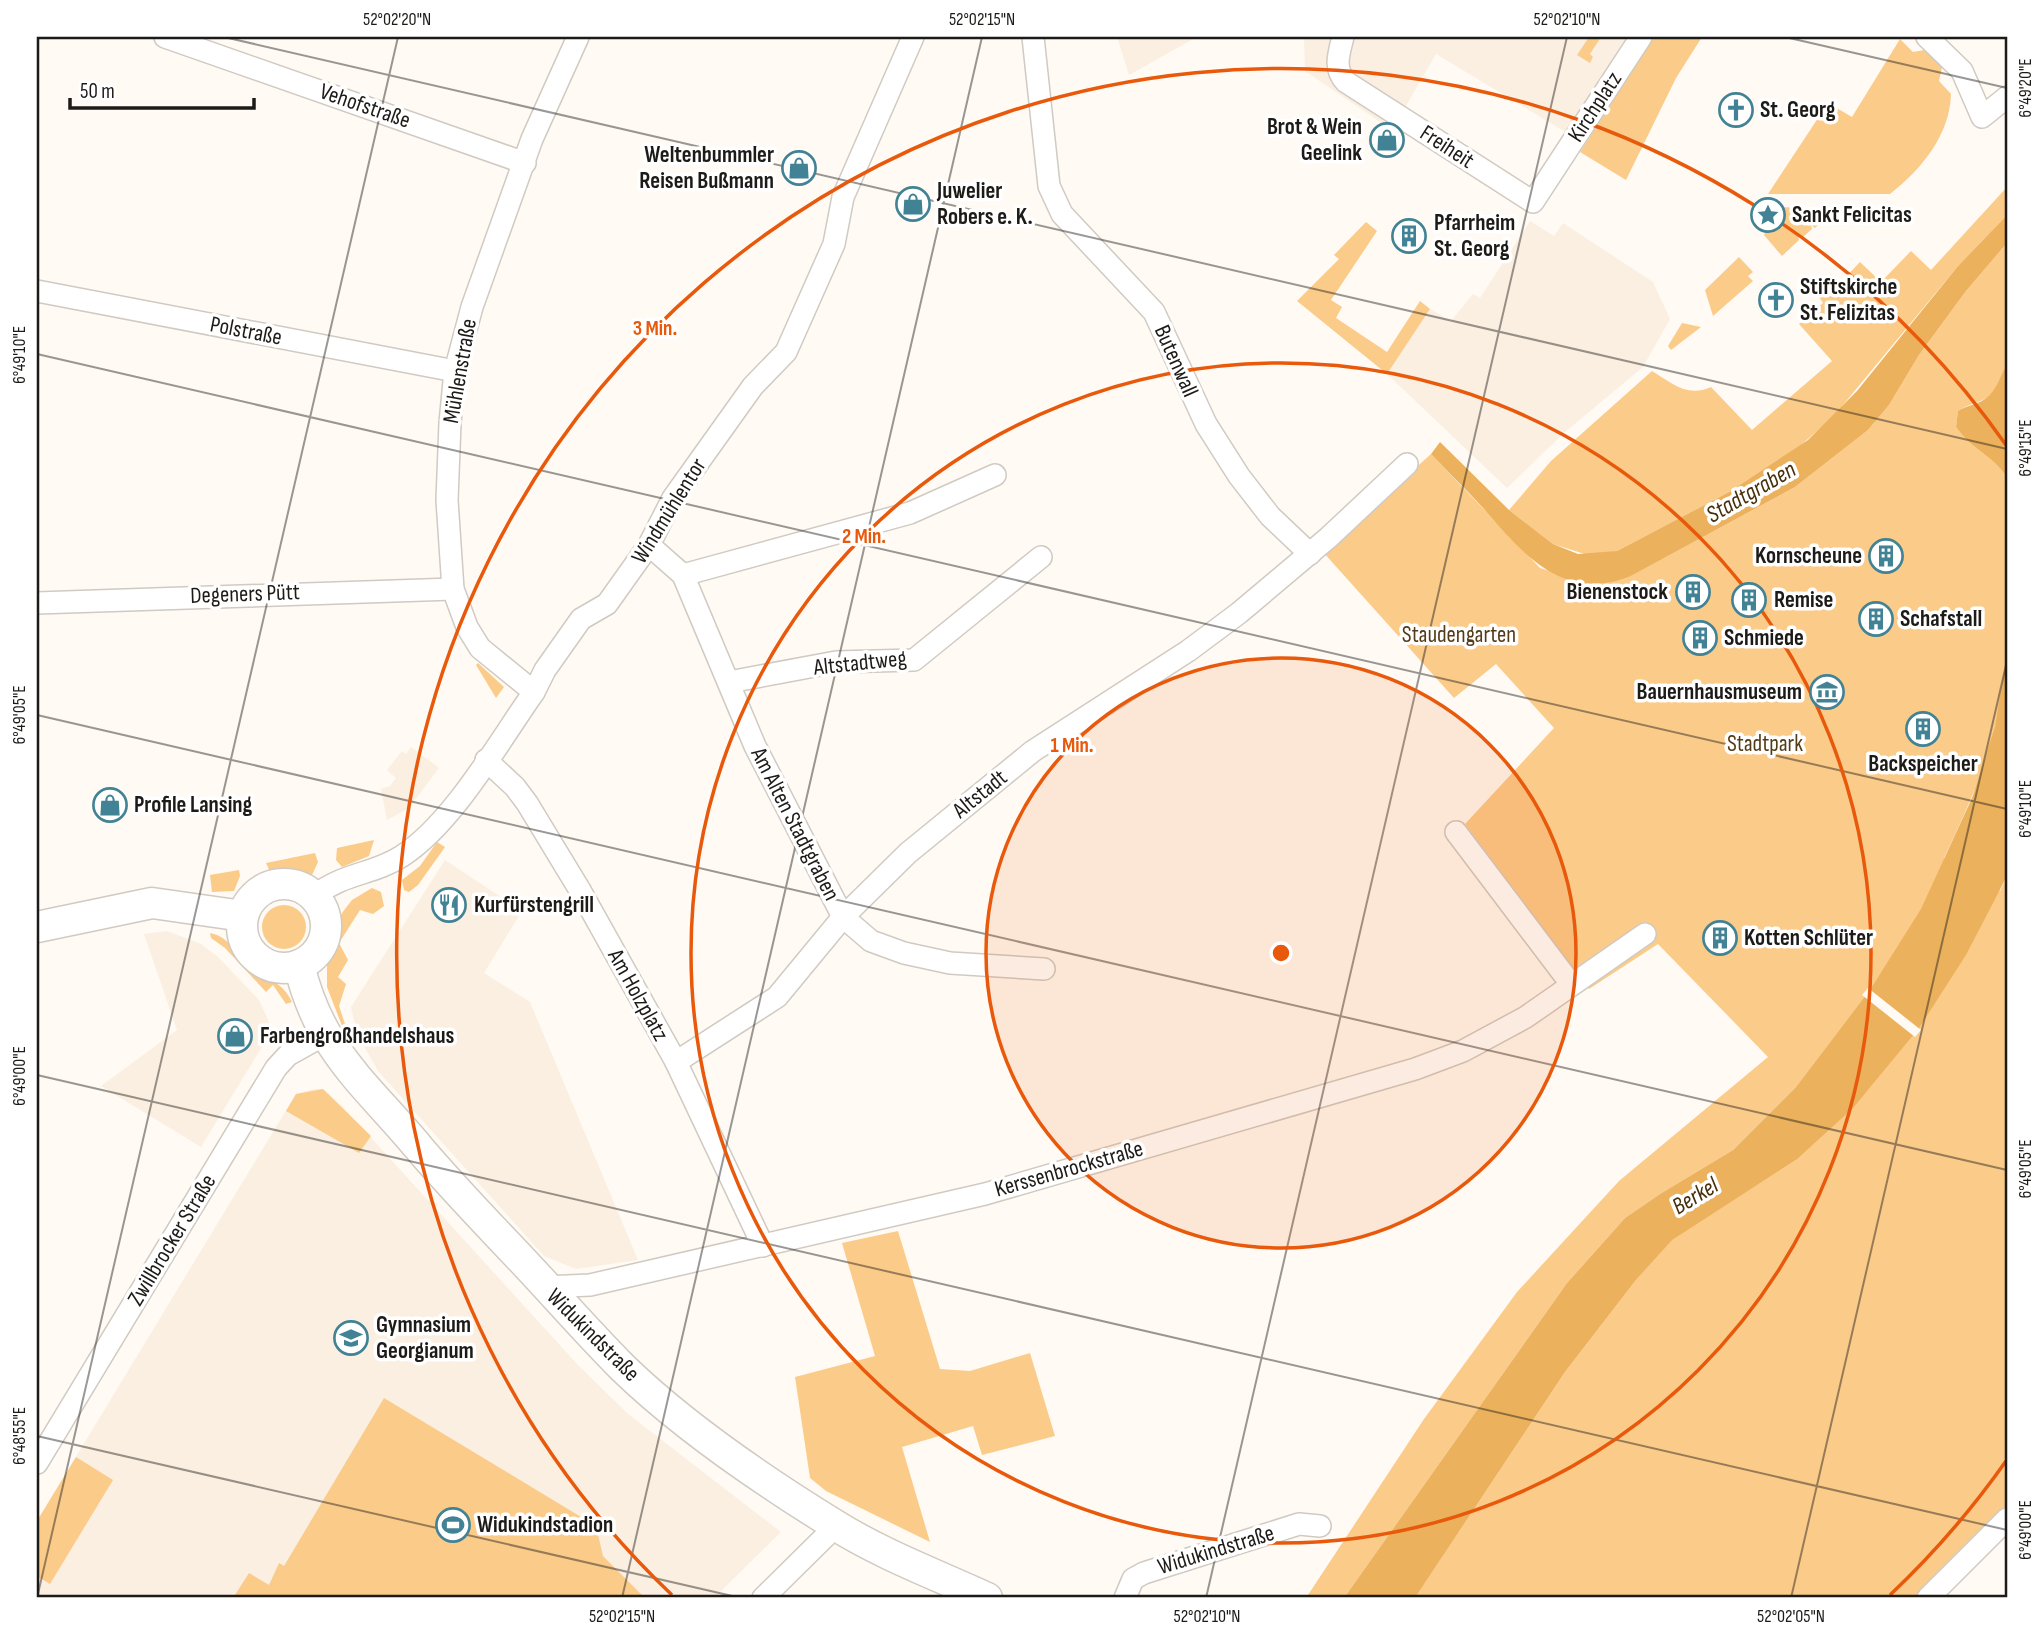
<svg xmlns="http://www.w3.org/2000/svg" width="2044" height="1635" font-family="'Sofia Sans Condensed',sans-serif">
	<rect width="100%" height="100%" fill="#fffaf3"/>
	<!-- built -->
	<g fill="#fbefe1">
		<polygon points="1117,37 1197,37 1129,75"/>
		<polygon points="1304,37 1627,37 1567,133 1436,54 1392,130 1305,71"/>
		<polygon points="1530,221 1554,236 1563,223 1653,282 1670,319 1643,367 1565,432 1507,488 1387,374 1430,309 1451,321 1473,294 1480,298"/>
		<polygon points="411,747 439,768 409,808 387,820 381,789 390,786 396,778 387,770 402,751 406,754"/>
		<polygon points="445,860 522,911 484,973 530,1002 638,1260 576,1269 544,1256 378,1071 357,1034 351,1007"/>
		<polygon points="167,931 201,944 218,957 259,1000 269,1022 263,1045 201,1147 101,1086 177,1030 144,934"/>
		<polygon points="314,1089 323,1089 343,1107 578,1365 628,1414 781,1532 714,1598 645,1598 603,1556 266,1598 37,1598 37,1521 296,1094"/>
	</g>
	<!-- green -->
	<g fill="#fbcb8a">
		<polygon points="1589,37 1601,37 1590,54 1593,57 1590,63 1577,55"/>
		<polygon points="1654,37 1702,37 1676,78 1626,180 1580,152"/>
		<path d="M1900,39L1913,52L1930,49L1943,63L1939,81L1951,94C1950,135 1921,170 1890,194H1768L1828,103L1852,117Z"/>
		<path d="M2007,187V215L1958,266L1833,417L1793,452L1731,491L1617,551L1591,556L1553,544L1509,510L1551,461L1652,371C1672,383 1687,398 1711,387L1752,430L1832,361L1799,324L1823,303L1819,297L1833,285L1839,284L1860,262L1881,282L1911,251L1931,270Z"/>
		<polygon points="1777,207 1837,209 1835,221 1821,217 1822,221 1815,228 1811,225 1812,229 1802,238 1798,235 1799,240 1782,256 1764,235"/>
		<polygon points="1366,222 1377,231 1331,300 1342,307 1336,318 1387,352 1420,301 1430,309 1387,374 1297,301 1339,259 1334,255"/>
		<path d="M2007,243C2007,282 2018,359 1995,390C1986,403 1971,402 1958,411L1956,427C1972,450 1991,454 2007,477C2007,559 2016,648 1995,728C1983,774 1964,816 1944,858L2000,891L2007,876V1505L1914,1598H1415L1565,1372L1636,1280L1672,1239L1796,1160V1087L1733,1150L1660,1194L1625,1218L1567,1283L1344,1598H1306L1424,1419L1517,1292L1619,1181L1768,1057L1658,944L1589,989L1586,986L1465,824L1554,728L1496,664L1454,698L1323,552L1431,454L1540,568L1594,585L1633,575L1795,487L1868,430L1889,405L1919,355L1966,291Z"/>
		<polygon points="1739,257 1753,272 1748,276 1753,281 1713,316 1705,290"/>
		<polygon points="1682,323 1701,327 1671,350 1668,346"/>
		<polygon points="478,663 504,687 496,698 476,665"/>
		<polygon points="374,840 369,856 342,867 336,860 337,848"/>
		<polygon points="437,842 445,847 418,885 409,892 404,890 402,880 420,866"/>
		<polygon points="315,853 318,862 312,875 272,876 266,863"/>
		<polygon points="239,870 240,876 234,891 212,892 210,875"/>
		<polygon points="372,888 381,892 384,906 373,914 360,910 339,943 348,960 338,977 346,984 339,1006 346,1027 344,1031 327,987 327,960 342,913 352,900"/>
		<circle cx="284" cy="927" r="22"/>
		<path d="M210,933C230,937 237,955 251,967C267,980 282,981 292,1002L286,1004L273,985L266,992L225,948L211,938Z"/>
		<polygon points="323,1089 371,1136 359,1153 286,1111 296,1094"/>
		<polygon points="898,1231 940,1369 970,1371 1030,1353 1055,1436 982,1455 973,1426 902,1447 930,1542 826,1491 810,1478 795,1377 875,1356 842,1243"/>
		<polygon points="384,1398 596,1526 603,1556 645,1598 233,1598 249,1573 269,1585 279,1563 284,1566"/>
		<polygon points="76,1457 113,1480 50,1584 37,1576 37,1521"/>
	</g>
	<!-- water -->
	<g fill="#ebb15c">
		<path d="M2007,215V243L1966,291L1919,355L1889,405L1868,430L1795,487L1633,575C1564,604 1525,556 1484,509C1467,490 1448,472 1431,454L1440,442L1509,510L1553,544L1578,554L1617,551L1731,491L1808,440L1857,391L1958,266Z"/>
		<path d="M2007,364V477C1991,454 1972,450 1956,427L1958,411C1967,405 1977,405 1985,399C1997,391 2000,376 2007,364Z"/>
		<polygon points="2007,652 2007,876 1966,955 1919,1028 1853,1108 1796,1160 1672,1240 1636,1280 1565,1372 1415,1598 1344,1598 1567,1283 1625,1218 1660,1194 1733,1150 1797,1086 1870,990 1921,909 1972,798 1995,727"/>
	</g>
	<!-- pier -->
	<polygon fill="#fffaf3" points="1868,988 1921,1030 1915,1037 1862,995"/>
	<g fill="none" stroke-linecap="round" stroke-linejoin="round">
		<!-- street casing -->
		<g stroke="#d0cac2" stroke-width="24">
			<g id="street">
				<polyline points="165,37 525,163"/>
				<polyline points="1033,37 1049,186 1062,214 1154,312 1206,424 1239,476 1270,516 1310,554"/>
				<path d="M1343,37C1339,53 1333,69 1346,82L1533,202L1641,37"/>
				<polyline points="1927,37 1962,71 1982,117 2007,97"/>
				<polyline points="37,291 455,371"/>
				<polyline points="649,545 683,575 755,746 843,917 871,941 904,953 950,963 1044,969"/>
				<polyline points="683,575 910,513 995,475"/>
				<polyline points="37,603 453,589"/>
				<polyline points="729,682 836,662 914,660 1041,557"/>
				<polyline points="534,692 480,648 467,627 453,589 447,500 450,423 455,371 472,307 532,139 578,37"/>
				<polyline points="486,760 515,787 527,803 581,892 676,1062 763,1246"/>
				<polyline points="1456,832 1571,984"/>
				<path d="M314,896C345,872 373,875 402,856C453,823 498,743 534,692L545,670L581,619L607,604L649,545L673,498L753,386L786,352L834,244L843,197L913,37"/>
				<polyline points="676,1062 777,997 843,917 908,853 1033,751 1188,651 1239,613 1328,538 1407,464"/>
				<polyline points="545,1287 590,1285 985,1194 1415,1069 1463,1051 1526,1017 1645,934"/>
				<polyline points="37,1463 276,1068 288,1055 324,1035"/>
				<polyline points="763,1598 836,1526"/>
				<polyline points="1125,1598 1133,1579 1144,1573 1299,1524 1320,1526"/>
				<polyline points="1928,1598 2007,1519"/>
			</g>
		</g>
		<!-- secondary casing -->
		<g stroke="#d0cac2" stroke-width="33">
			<g id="secondary">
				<circle cx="284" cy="926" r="42"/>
				<polyline points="37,927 152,903 243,916"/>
				<path d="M299,965C320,1052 365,1083 419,1148C452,1187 487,1223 522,1260C556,1296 588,1333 623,1368C685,1428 762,1480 835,1525C883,1555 937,1575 987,1598"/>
			</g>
		</g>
		<!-- street -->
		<use href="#street" stroke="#fff" stroke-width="21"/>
		<!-- secondary -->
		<use href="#secondary" stroke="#fff" stroke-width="30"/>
	</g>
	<!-- ticks -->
	<path fill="none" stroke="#1d1b18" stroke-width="2" stroke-opacity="0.45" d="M224,37L2007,449M1785,37L2007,88M37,354L2007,809M37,715L2007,1170M37,1075L2007,1530M37,1436L741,1598M37,1598L398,37M622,1598L982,37M1206,1598L1567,37M1791,1598L2007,661"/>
	<!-- distance rings -->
	<circle cx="1281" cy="953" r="295" fill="#e8590c" fill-opacity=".12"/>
	<g fill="none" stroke="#e8590c" stroke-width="3.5">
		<circle cx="1281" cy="953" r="295"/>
		<circle cx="1281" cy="953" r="590"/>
		<path d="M2006 1461A885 885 0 0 1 1890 1595M672 1595A885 885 0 1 1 2006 445"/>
	</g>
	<!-- icons -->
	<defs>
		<g id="church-ring" transform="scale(1.75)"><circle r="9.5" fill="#fff" stroke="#418294" stroke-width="1.5"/><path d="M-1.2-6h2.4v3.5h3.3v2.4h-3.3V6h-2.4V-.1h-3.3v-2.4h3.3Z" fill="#418294"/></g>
		<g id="shop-ring" transform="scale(1.75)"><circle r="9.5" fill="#fff" stroke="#418294" stroke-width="1.5"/><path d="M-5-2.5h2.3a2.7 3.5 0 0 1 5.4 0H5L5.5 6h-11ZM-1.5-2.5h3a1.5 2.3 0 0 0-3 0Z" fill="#418294"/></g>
		<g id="sight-ring" transform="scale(1.75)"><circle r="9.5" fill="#fff" stroke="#418294" stroke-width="1.5"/><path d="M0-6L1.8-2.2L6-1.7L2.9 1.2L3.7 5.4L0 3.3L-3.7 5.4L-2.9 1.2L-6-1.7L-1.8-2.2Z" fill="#418294"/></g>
		<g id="building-ring" transform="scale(1.75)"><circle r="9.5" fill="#fff" stroke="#418294" stroke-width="1.5"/><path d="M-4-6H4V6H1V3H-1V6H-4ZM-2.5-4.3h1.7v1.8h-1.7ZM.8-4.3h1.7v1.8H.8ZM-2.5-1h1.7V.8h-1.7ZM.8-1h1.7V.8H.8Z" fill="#418294"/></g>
		<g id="museum-ring" transform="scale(1.75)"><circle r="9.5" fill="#fff" stroke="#418294" stroke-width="1.5"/><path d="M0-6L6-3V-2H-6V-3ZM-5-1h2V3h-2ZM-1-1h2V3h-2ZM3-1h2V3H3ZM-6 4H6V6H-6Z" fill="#418294"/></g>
		<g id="restaurant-ring" transform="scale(1.75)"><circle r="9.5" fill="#fff" stroke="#418294" stroke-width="1.5"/><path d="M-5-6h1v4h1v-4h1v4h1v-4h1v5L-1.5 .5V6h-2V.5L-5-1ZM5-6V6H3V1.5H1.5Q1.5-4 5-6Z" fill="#418294"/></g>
		<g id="school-ring" transform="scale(1.75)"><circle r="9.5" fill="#fff" stroke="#418294" stroke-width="1.5"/><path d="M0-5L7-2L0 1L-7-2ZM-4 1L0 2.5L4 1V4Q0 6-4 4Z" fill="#418294"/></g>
		<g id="stadium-ring" transform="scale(1.75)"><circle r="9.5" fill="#fff" stroke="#418294" stroke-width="1.5"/><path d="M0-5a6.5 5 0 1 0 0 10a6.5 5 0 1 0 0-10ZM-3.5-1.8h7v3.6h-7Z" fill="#418294"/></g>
	</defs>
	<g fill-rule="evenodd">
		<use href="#church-ring" x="1736" y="110"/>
		<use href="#shop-ring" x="1387" y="140"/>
		<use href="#shop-ring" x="799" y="168"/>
		<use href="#shop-ring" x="913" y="204"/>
		<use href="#sight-ring" x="1768" y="215"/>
		<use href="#building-ring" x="1409" y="236"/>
		<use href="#church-ring" x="1776" y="300"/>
		<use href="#building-ring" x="1886" y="556"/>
		<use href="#building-ring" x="1693" y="592"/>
		<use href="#building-ring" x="1749" y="600"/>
		<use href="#building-ring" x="1876" y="619"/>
		<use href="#building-ring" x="1700" y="638"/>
		<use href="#museum-ring" x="1827" y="692"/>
		<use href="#building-ring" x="1923" y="729"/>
		<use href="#shop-ring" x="110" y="805"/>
		<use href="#restaurant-ring" x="449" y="905"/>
		<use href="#building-ring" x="1720" y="938"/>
		<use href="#shop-ring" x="235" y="1036"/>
		<use href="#school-ring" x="351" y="1338"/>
		<use href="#stadium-ring" x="453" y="1525"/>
	</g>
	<g text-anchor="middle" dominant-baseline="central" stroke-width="7" stroke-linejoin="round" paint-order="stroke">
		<!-- street labels -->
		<g font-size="23" fill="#1d1b18" stroke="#fff">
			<text transform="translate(365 106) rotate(19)">Vehofstraße</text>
			<text transform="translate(1595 107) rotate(-57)">Kirchplatz</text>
			<text transform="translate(1447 147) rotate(33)">Freiheit</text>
			<text transform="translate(246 331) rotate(11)">Polstraße</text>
			<text transform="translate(1176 361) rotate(66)">Butenwall</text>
			<text transform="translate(460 371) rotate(-80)">Mühlenstraße</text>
			<text transform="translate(669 511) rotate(-58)">Windmühlentor</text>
			<text transform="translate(245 594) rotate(-2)">Degeners Pütt</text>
			<text transform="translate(860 663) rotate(-6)">Altstadtweg</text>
			<text transform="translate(980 794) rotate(-39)">Altstadt</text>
			<text transform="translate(795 824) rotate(63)">Am Alten Stadtgraben</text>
			<text transform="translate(638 995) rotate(61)">Am Holzplatz</text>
			<text transform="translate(1069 1169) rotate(-16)">Kerssenbrockstraße</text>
			<text transform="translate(172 1240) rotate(-59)">Zwillbrocker Straße</text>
			<text transform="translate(593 1335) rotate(45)">Widukindstraße</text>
			<text transform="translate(1216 1550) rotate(-17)">Widukindstraße</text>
		</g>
		<!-- poi labels -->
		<g font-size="23" font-weight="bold" fill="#1d1b18" stroke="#fff" text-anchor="start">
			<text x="1760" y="110">St. Georg</text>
			<text x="1362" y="127" text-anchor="end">Brot &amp; Wein<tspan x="1362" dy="26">Geelink</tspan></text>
			<text x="774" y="155" text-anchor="end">Weltenbummler<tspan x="774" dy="26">Reisen Bußmann</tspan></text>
			<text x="937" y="191">Juwelier<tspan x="937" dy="26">Robers e. K.</tspan></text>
			<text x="1792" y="215">Sankt Felicitas</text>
			<text x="1434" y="223">Pfarrheim<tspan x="1434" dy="26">St. Georg</tspan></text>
			<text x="1800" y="287">Stiftskirche<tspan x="1800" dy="26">St. Felizitas</tspan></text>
			<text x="1862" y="556" text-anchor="end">Kornscheune</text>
			<text x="1668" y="592" text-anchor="end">Bienenstock</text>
			<text x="1774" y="600">Remise</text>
			<text x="1900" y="619">Schafstall</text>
			<text x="1724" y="638">Schmiede</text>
			<text x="1802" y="692" text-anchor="end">Bauernhausmuseum</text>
			<text x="1923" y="764" text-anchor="middle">Backspeicher</text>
			<text x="134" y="805">Profile Lansing</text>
			<text x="474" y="905">Kurfürstengrill</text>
			<text x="1744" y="938">Kotten Schlüter</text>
			<text x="260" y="1036">Farbengroßhandelshaus</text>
			<text x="376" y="1325">Gymnasium<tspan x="376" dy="26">Georgianum</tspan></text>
			<text x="477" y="1525">Widukindstadion</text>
		</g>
		<!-- park labels -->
		<g font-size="23" fill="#533b17" stroke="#fff">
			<text x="1459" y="635">Staudengarten</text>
			<text x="1765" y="744">Stadtpark</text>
		</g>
		<!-- water labels -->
		<g font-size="24" font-style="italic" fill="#472f0a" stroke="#fff">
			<text transform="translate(1751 492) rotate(-30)">Stadtgraben</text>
			<text transform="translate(1695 1196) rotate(-31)">Berkel</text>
		</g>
	</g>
	<circle cx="1281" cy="953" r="10" fill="#e8590c" stroke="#fff" stroke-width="3.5"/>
	<g font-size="21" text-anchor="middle" font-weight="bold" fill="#e8590c" stroke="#fff" stroke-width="7" stroke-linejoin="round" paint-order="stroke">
		<text x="655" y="335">3 Min.</text>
		<text x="864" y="543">2 Min.</text>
		<text x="1072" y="752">1 Min.</text>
	</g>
	<!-- border -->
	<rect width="2044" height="1635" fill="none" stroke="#ffffff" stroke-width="77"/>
	<!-- scale -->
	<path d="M70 98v10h184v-10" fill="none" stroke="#1d1b18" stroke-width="3.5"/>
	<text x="80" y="98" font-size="21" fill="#1d1b18" stroke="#ffffff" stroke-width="5" paint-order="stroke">50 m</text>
	<rect x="38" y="38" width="1968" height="1558" fill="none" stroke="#1d1b18" stroke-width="2.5"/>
	<g font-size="18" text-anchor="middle" fill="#1d1b18">
		<text x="397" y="25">52°02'20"N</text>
		<text x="982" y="25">52°02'15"N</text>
		<text x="1567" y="25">52°02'10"N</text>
		<text transform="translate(2025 88) rotate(-90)" y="6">6°49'20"E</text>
		<text transform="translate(19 355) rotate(-90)" y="6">6°49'10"E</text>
		<text transform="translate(2025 448) rotate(-90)" y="6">6°49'15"E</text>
		<text transform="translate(19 715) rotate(-90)" y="6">6°49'05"E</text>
		<text transform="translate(2025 809) rotate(-90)" y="6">6°49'10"E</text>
		<text transform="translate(19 1076) rotate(-90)" y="6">6°49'00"E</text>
		<text transform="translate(2025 1169) rotate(-90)" y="6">6°49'05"E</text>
		<text transform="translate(19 1436) rotate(-90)" y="6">6°48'55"E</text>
		<text transform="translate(2025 1530) rotate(-90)" y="6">6°49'00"E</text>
		<text x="622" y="1622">52°02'15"N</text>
		<text x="1207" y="1622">52°02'10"N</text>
		<text x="1791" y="1622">52°02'05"N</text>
	</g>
</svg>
